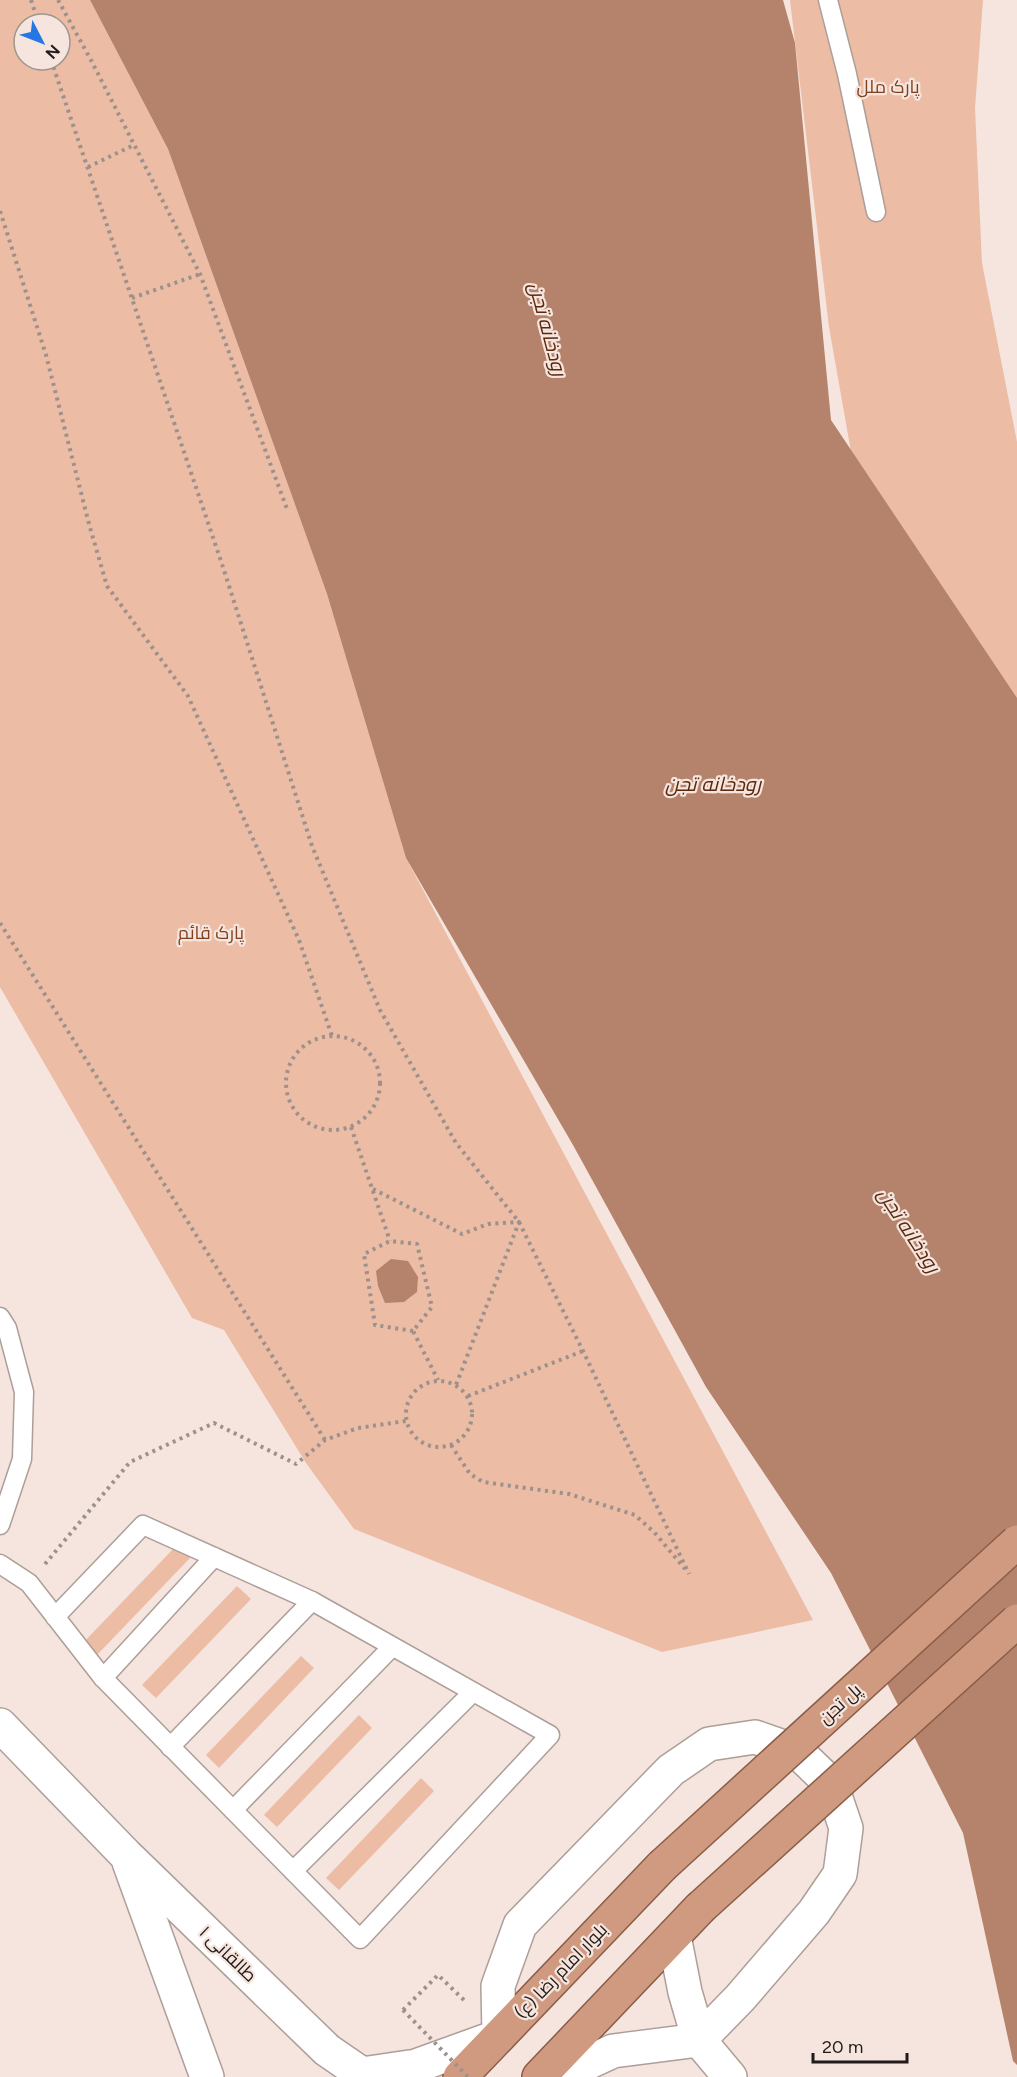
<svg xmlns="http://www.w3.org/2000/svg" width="1017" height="2077" font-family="Figtree,Cairo,sans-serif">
	<rect width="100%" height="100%" fill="#f5e5de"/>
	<!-- green -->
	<g fill="#ecbca5" fill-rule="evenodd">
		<path d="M0,0H90L168,149L327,594L406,858L813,1620L662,1652L354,1529L306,1463L224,1330L192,1318L0,987ZM24,24H60V60H24Z"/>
		<polygon points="790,0 983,0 975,108 982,263 1017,442 1017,724 878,605 829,327"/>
		<polygon points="177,1545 190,1558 95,1657 82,1644"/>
		<polygon points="237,1586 251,1599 156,1698 142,1685"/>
		<polygon points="301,1656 314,1668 219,1768 206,1755"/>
		<polygon points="359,1715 372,1728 277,1827 264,1815"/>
		<polygon points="421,1778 434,1791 339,1890 326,1878"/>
	</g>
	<!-- water -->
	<g fill="#b5836b">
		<polygon points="90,0 783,0 795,43 831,420 1017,698 1017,2065 1013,2061 963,1833 831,1573 706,1387 573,1145 406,858 327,594 168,149"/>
		<polygon points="391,1259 408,1261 418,1277 417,1292 404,1302 385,1303 378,1286 376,1271"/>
	</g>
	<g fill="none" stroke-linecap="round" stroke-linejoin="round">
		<!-- service casing -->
		<g stroke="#ad9e98" stroke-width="21">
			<g id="service">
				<polyline points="828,0 847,74 876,212"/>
				<polyline points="0,1317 7,1328 24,1392 22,1459 0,1525"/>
				<polyline points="0,1564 29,1583 103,1678 360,1939 550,1735 312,1601 143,1525 55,1617"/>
				<polyline points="103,1678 214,1557"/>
				<polyline points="170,1747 312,1601"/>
				<polyline points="233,1810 392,1647"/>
				<polyline points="293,1871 473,1692"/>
			</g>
		</g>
		<!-- tertiary casing -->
		<g stroke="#ad9e98" stroke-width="36">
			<g id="tertiary">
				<polyline points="0,1725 126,1855 327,2050 362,2074 416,2066 499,2036 498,1986 520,1925 671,1770 709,1744 755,1737 798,1752 831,1784 846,1828 840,1874 814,1912 740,1998 699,2040 730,2077"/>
				<polyline points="129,1862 207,2077"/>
				<polyline points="557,2077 613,2051 699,2040 685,1992 674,1936"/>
			</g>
		</g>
		<!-- trunk casing -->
		<g stroke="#8a5d47" stroke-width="36">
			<g id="trunk">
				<polyline points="460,2077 662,1866"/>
				<polyline points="539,2077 700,1908"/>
			</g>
		</g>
		<!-- path -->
		<g stroke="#9c918c" stroke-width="4" stroke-dasharray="3 4.5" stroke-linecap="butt">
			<polyline points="31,0 39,24"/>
			<polyline points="58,0 92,62 200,274 287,509"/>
			<polyline points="51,60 222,564 312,846 380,1010 456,1143 519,1222 583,1351 689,1574"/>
			<polyline points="88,167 134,145"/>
			<polyline points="0,211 46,355 89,524 107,586 188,696 299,940 332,1036"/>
			<polyline points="132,298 200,274"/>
			<polyline points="0,923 325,1440"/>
			<circle cx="333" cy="1083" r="47"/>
			<polyline points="351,1127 390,1241"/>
			<polyline points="373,1189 462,1234 488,1224 519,1222 456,1385"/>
			<polyline points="413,1331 375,1325 364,1254 390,1241 417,1244 432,1307 413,1331 438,1380"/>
			<circle cx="439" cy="1414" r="33"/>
			<polyline points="468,1396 583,1351"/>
			<polyline points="451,1445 470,1474 483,1482 569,1494 635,1515 654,1532 685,1569"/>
			<polyline points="45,1564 130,1462 214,1423 296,1464 325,1440 358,1428 406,1421"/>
			<polyline points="403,2010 438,1975 465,2001"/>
		</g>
		<!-- service -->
		<use href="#service" stroke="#fff" stroke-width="18"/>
		<!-- tertiary -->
		<use href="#tertiary" stroke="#fff" stroke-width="33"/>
		<!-- trunk -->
		<use href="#trunk" stroke="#cf9a80" stroke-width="33"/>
		<!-- trunk-bridge casing -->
		<g stroke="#8a5d47" stroke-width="36" stroke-linecap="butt">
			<g id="trunk-bridge">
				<polyline points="662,1866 1017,1542"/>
				<polyline points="700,1908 1017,1621"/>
			</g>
		</g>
		<!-- path-bridge -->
		<polyline stroke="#9c918c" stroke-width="4" stroke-dasharray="3 4.5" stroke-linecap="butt" points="403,2010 468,2077"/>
		<!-- trunk-bridge -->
		<use href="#trunk-bridge" stroke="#cf9a80" stroke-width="33"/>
	</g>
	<g text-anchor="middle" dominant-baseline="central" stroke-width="4.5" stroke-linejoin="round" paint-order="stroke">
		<!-- park labels -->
		<g font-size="18" fill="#82411e" stroke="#f5e5de">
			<text x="888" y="87">پارک ملل</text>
			<text x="211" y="933">پارک قائم</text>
		</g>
		<!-- street labels -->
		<g font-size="18" fill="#211b19" stroke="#f5e5de">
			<text transform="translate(840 1704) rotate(-42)">پل تجن</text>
			<text transform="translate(228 1954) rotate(44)">طالقانی ۱</text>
			<text transform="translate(561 1971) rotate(-46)">بلوار امام رضا (ع)</text>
		</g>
		<!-- water labels -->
		<g font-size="20" font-style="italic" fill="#59280d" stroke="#f5e5de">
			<text transform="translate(548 329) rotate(75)">رودخانه تجن</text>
			<text x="713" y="784">رودخانه تجن</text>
			<text transform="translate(909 1230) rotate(57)">رودخانه تجن</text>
		</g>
	</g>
	<!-- north arrow -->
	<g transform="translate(42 42) rotate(132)"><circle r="28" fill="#f5e5de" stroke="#a0948f" stroke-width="1.5"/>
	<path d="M0-4.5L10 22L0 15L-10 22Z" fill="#2578e3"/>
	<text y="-9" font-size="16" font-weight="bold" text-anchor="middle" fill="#211b19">N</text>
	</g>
	<!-- scale -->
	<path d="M813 2053v9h94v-9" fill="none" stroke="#211b19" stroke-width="3"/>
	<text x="822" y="2053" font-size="18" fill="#211b19" stroke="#f5e5de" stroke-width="4.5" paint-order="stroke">20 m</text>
</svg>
